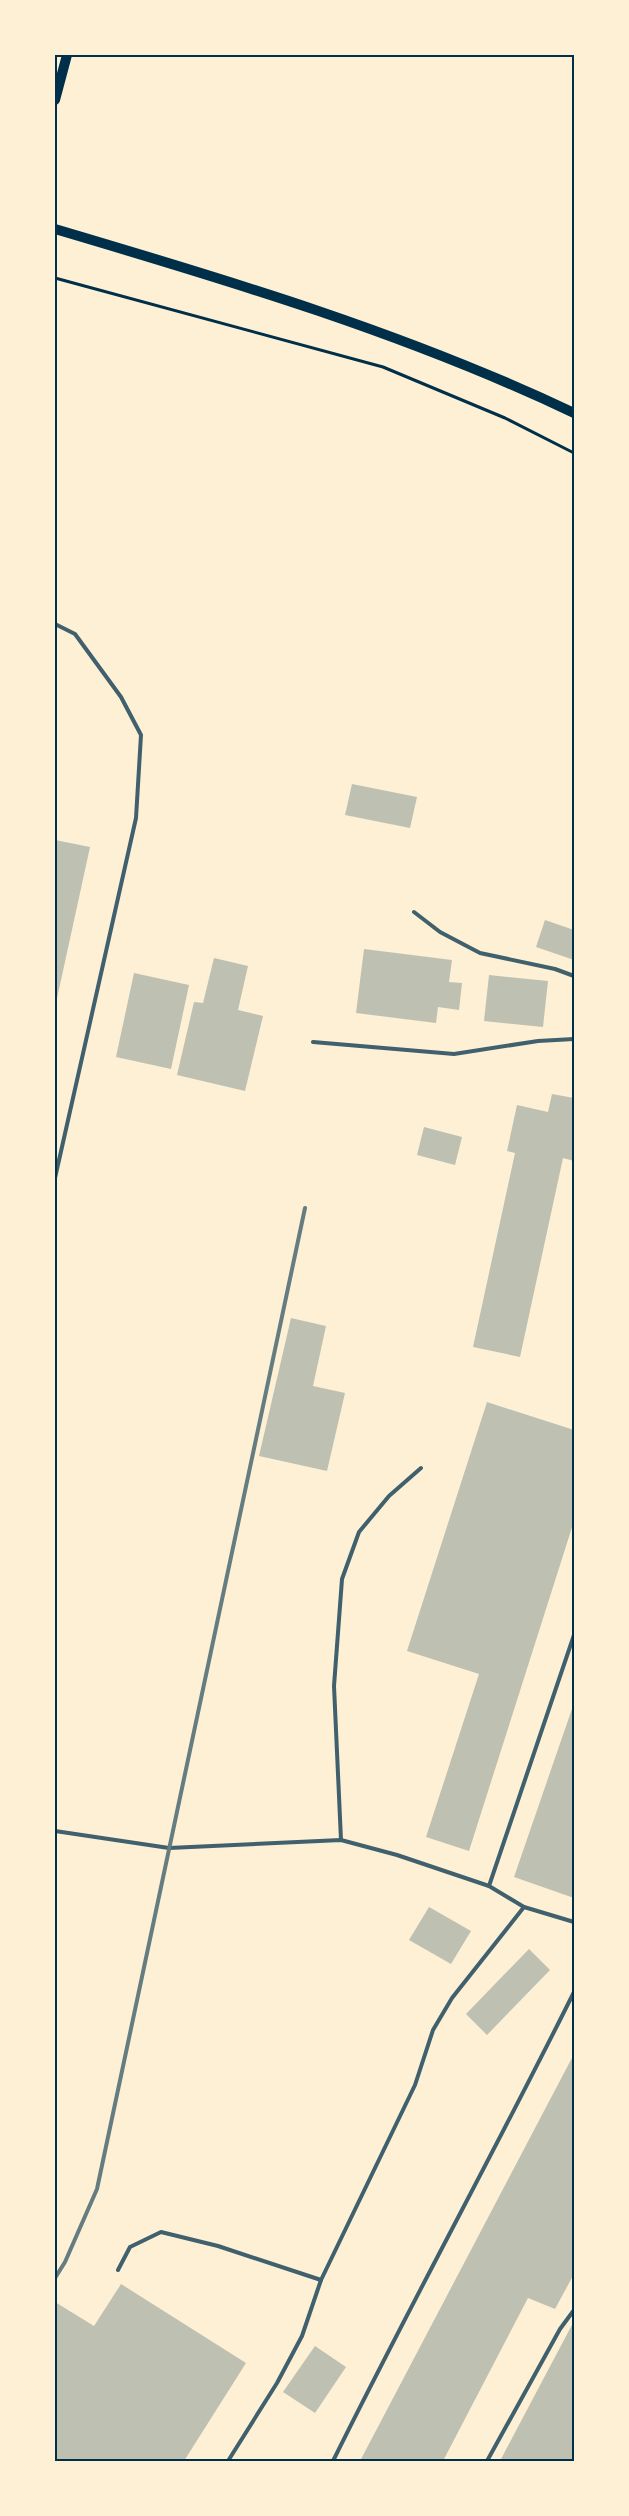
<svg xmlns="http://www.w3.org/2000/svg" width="629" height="2516" font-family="'Source Sans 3',sans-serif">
	<rect width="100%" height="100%" fill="#fdf0d5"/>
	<!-- building -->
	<g fill="#bec0b2">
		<polygon points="352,784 417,797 410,828 345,815"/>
		<polygon points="55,840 90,847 56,1003 55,1003"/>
		<polygon points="545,920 574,930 574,960 536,947"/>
		<polygon points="364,949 452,960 449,982 462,983 459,1010 438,1007 436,1023 356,1013"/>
		<polygon points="214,958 248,966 238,1010 263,1016 245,1091 177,1075 194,1002 203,1003"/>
		<polygon points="134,973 189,985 171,1069 116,1057"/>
		<polygon points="489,975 548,981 543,1027 484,1021"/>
		<polygon points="552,1094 574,1098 574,1161 563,1158 520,1357 473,1347 515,1153 507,1151 517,1105 548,1112"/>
		<polygon points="424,1127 462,1137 455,1165 417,1155"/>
		<polygon points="291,1318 326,1326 313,1386 345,1393 327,1471 259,1456"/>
		<polygon points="487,1402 574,1430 574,1521 469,1851 426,1837 479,1674 407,1651"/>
		<polygon points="574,1703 574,1898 514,1877"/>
		<polygon points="429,1907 471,1931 451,1964 409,1940"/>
		<polygon points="529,1949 550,1970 487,2035 466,2014"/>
		<polygon points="574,2054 574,2274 555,2309 528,2298 443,2461 360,2461"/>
		<polygon points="121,2284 246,2363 184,2461 55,2461 55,2302 94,2326"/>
		<polygon points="574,2321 574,2461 500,2461"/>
		<polygon points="315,2346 346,2367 315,2413 283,2392"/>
	</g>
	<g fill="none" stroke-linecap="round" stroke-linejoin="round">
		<!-- path -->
		<polyline stroke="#003049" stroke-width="3" points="55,278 383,367 505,418 574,453"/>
		<!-- service -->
		<g stroke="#3f606c" stroke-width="4">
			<polyline points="55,624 75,634 121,697 141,735 136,818 55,1178"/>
			<polyline points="414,912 440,932 480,953 555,969 574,976"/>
			<polyline points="313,1042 454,1054 538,1041 574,1039"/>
			<polyline points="55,1831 169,1848 341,1840 397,1855 489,1886 524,1907 574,1922"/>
			<polyline points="341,1840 334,1686 342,1579 359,1532 389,1496 421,1468"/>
			<polyline points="489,1886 574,1635"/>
			<polyline points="118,2270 130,2247 161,2232 218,2246 321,2280 415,2085 433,2030 452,1998 524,1907"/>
			<polyline points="228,2461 277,2383 302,2336 321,2280"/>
			<path d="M333,2461C411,2303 496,2149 574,1992"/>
			<polyline points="487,2461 560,2329 574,2310"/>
		</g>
		<!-- secondary -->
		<g stroke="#003049" stroke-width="10">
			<polyline points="55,100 67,55"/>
			<path d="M55,229C231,281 408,334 574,413"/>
		</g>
		<!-- rail -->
		<polyline stroke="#657d81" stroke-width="4" points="55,2278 65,2262 97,2189 305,1208"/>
	</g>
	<!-- border -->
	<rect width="629" height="2516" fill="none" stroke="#fdf0d5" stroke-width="112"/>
	<rect x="56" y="56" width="517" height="2404" fill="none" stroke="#003049" stroke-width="2"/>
</svg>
